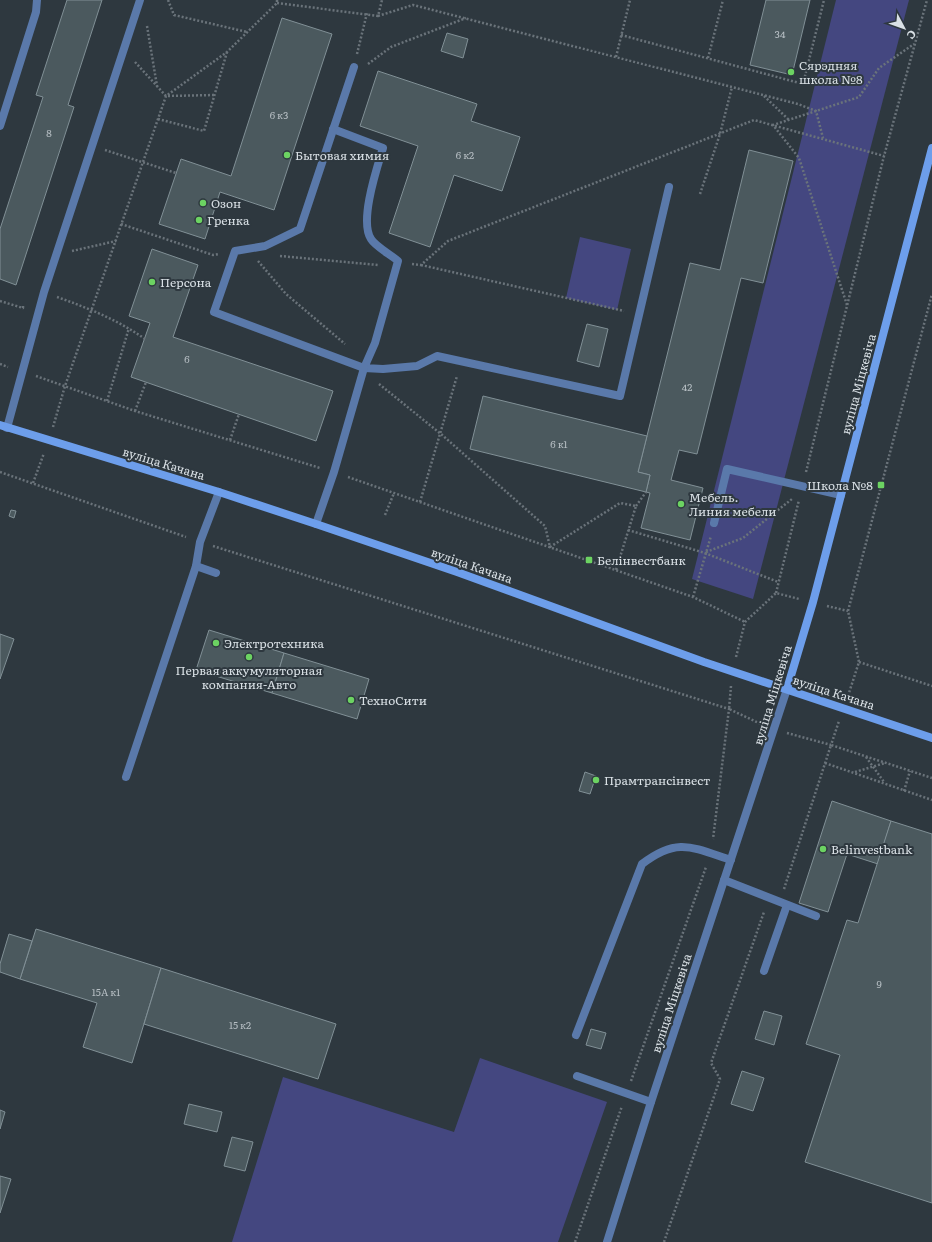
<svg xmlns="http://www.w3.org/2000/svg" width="932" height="1242" font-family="Literata,serif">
	<rect width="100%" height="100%" fill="#2e383f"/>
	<!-- green -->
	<g fill="#444780">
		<polygon points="836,0 909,0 753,599 692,579"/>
		<polygon points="580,237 631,249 617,310 566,298"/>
		<polygon points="480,1058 607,1102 558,1242 232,1242 283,1077 454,1132"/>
	</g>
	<!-- building -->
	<g fill="#4b595e" stroke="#819096">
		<polygon points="67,0 102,0 68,105 74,107 16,285 0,279 0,229 43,97 36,95"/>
		<polygon points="766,0 810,0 792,75 750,65"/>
		<polygon points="282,18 332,34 274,210 220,192 205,239 159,224 181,159 231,176"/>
		<polygon points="447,33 468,39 463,58 441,51"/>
		<polygon points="378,71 477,104 471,121 520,137 502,191 454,175 430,247 389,233 418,146 360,126"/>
		<polygon points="749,150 793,161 763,283 741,278 697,454 679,450 671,480 703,488 690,540 641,528 650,493 646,492 650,475 638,472 690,263 720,270"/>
		<polygon points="152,249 198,265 173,337 333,391 316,441 131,377 150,323 129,316"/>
		<polygon points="587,324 608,329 599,367 577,361"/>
		<polygon points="483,396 647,436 638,472 650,475 646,492 470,449"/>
		<polygon points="11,510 16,511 14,518 9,516"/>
		<polygon points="209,630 284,653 272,693 196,670"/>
		<polygon points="0,634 14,639 0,679"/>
		<polygon points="284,653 369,679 357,719 272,693"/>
		<polygon points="585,772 596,776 590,794 579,791"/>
		<polygon points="832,801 891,821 878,864 847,854 828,912 799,903"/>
		<polygon points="891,821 932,834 932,1203 805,1162 840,1055 806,1044 847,920 858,923"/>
		<polygon points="36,929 161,968 132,1063 83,1047 97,1003 20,979"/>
		<polygon points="9,934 32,941 20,979 0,972 0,964"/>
		<polygon points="161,968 336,1024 318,1079 144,1024"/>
		<polygon points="764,1011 782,1016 774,1045 755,1039"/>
		<polygon points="591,1029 606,1033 601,1049 586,1045"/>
		<polygon points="742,1071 764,1078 753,1111 731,1104"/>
		<polygon points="189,1104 222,1112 217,1132 184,1124"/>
		<polygon points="0,1110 5,1112 0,1129"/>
		<polygon points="232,1137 253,1142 245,1171 224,1166"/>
		<polygon points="0,1176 11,1179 0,1213"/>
	</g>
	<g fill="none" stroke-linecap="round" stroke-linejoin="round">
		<!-- path -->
		<g stroke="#6a737a" stroke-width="2.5" stroke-dasharray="2 2" stroke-linecap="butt">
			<polyline points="168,0 174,15 247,32"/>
			<polyline points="277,3 378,16 382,0"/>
			<polyline points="378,16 413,5 798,104 816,111 823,138"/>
			<polyline points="147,26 157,86"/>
			<polyline points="621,35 803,84 824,0"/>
			<polyline points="357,54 367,13"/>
			<polyline points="616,57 630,0"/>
			<polyline points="708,58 723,0"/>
			<polyline points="135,62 166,96 214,95"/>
			<polyline points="368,64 391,47 466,18"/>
			<polyline points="764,96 789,120"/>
			<polyline points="158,119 204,131 227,52"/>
			<polyline points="105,150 176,173"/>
			<polyline points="700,194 720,134 732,87"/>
			<polyline points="121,224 213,255 219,254"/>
			<polyline points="72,251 116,241"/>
			<polyline points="280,256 378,265"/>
			<polyline points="258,261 286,294 345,344"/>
			<polyline points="412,264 421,265 448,241 754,120 884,156"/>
			<polyline points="421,265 624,311"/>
			<path d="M57,297C88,308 118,320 145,339"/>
			<polyline points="0,301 23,308 23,306"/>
			<polyline points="847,305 799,158 773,125 859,97 879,68 914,44"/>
			<polyline points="0,364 8,367"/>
			<polyline points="36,376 135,411 320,468"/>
			<polyline points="379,384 441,434 545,526 550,547 620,503 636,506 616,570"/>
			<polyline points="107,401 129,328"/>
			<polyline points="135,411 146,382"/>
			<polyline points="53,427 65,386 166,96 227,52 277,3 277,0"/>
			<polyline points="230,440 239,414"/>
			<polyline points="0,472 186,537"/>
			<polyline points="806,472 884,156 927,0"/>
			<polyline points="348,477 693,597 745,622"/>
			<polyline points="33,483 44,453"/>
			<polyline points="420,502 457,376"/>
			<polyline points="636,506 646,492"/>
			<polyline points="385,515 394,493"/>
			<polyline points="628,530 705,553 778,582"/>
			<polyline points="213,546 729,709 713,839"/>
			<polyline points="706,552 743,538 792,499"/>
			<polyline points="776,593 799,500"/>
			<polyline points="693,597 711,536"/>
			<polyline points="827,606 848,611"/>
			<polyline points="736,657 745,622 776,593 799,599"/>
			<polyline points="859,662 932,686"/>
			<polyline points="731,686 729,709 761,724"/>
			<polyline points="848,696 859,662 848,611 932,294"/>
			<polyline points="787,733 831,745 839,721"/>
			<polyline points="866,757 884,782"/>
			<polyline points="825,763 932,800"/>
			<polyline points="855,772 885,763"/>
			<polyline points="904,791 910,771"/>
			<polyline points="784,889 831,745 932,778"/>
			<polyline points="631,1081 706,867"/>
			<polyline points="575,1242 622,1106"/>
			<polyline points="664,1242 720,1079 711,1063 764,912"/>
		</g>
		<!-- lane -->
		<g stroke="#5a79aa" stroke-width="8">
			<polyline points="0,126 36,12 37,0"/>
			<path d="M333,129L383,148C377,168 359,221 371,239C375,246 391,255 398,261L375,343L364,368L383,369L417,366L437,356L620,396L669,187"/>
			<polyline points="7,428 44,292 140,0"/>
			<polyline points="714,523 727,469 841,495"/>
			<polyline points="316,524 334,472 364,368 214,312 235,251 265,246 300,229 354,67"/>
			<polyline points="196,566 216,573"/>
			<polyline points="126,777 196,566 200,542 219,492"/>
			<polyline points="724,880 816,916"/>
			<polyline points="764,971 787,905"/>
			<path d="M576,1035L642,864C677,837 692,847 731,860"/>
			<polyline points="577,1076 651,1102"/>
		</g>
		<!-- street -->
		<polyline stroke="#5a79aa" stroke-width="8" points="607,1242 651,1102 787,689"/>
		<!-- secondary -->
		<g stroke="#6d9eeb" stroke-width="8">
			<polyline points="0,425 219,492 316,524 457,572 704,662 932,738"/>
			<polyline points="787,689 813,602 932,148"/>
		</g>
	</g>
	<!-- markers -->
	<g fill="#6cd362" stroke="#2e383f" stroke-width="1.5">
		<circle cx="791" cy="72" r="4"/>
		<circle cx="287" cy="155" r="4"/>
		<circle cx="203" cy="203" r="4"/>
		<circle cx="199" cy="220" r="4"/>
		<circle cx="152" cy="282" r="4"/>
		<rect x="877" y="481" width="8" height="8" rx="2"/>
		<circle cx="681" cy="504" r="4"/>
		<rect x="585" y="556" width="8" height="8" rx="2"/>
		<circle cx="216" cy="643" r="4"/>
		<circle cx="249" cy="657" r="4"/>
		<circle cx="351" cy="700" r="4"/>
		<circle cx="596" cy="780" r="4"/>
		<circle cx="823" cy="849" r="4"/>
	</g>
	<g text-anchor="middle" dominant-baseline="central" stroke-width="4" stroke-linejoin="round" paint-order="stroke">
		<!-- number labels -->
		<g font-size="10" fill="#b6bec3">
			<text x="780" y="33">34</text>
			<text x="279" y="114">6 к3</text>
			<text x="49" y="132">8</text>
			<text x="465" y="154">6 к2</text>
			<text x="187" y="358">6</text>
			<text x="687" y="386">42</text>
			<text x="559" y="443">6 к1</text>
			<text x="879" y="983">9</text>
			<text x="106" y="991">15А к1</text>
			<text x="240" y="1024">15 к2</text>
		</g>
		<!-- poi labels -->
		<g font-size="12" fill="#d9e0e5" stroke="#2e383f" text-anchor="start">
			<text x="799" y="65">Сярэдняя<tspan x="799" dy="14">школа №8</tspan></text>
			<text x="295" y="155">Бытовая химия</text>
			<text x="211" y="203">Озон</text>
			<text x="207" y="220">Гренка</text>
			<text x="160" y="282">Персона</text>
			<text x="873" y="485" text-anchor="end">Школа №8</text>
			<text x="689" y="497">Мебель.<tspan x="689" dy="14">Линия мебели</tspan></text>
			<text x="597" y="560">Белінвестбанк</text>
			<text x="224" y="643">Электротехника</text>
			<text x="249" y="670" text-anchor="middle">Первая аккумуляторная<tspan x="249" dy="14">компания-Авто</tspan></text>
			<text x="359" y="700">ТехноСити</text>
			<text x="604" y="780">Прамтрансінвест</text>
			<text x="831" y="849">Belinvestbank</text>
		</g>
		<!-- street labels -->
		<g font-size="12" fill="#d9e0e5" stroke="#2e383f">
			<text transform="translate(858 384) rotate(-75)">вуліца Міцкевіча</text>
			<text transform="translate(164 463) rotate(17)">вуліца Качана</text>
			<text transform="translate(472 565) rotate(19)">вуліца Качана</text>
			<text transform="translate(834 692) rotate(18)">вуліца Качана</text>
			<text transform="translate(772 695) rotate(-73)">вуліца Міцкевіча</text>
			<text transform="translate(671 1003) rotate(-72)">вуліца Міцкевіча</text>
		</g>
	</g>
	<!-- north arrow -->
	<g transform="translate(904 28) rotate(131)" stroke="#2e383f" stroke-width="3" paint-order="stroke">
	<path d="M0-3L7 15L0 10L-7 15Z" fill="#d9e0e5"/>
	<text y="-6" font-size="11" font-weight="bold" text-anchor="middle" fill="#d9e0e5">С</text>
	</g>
</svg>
